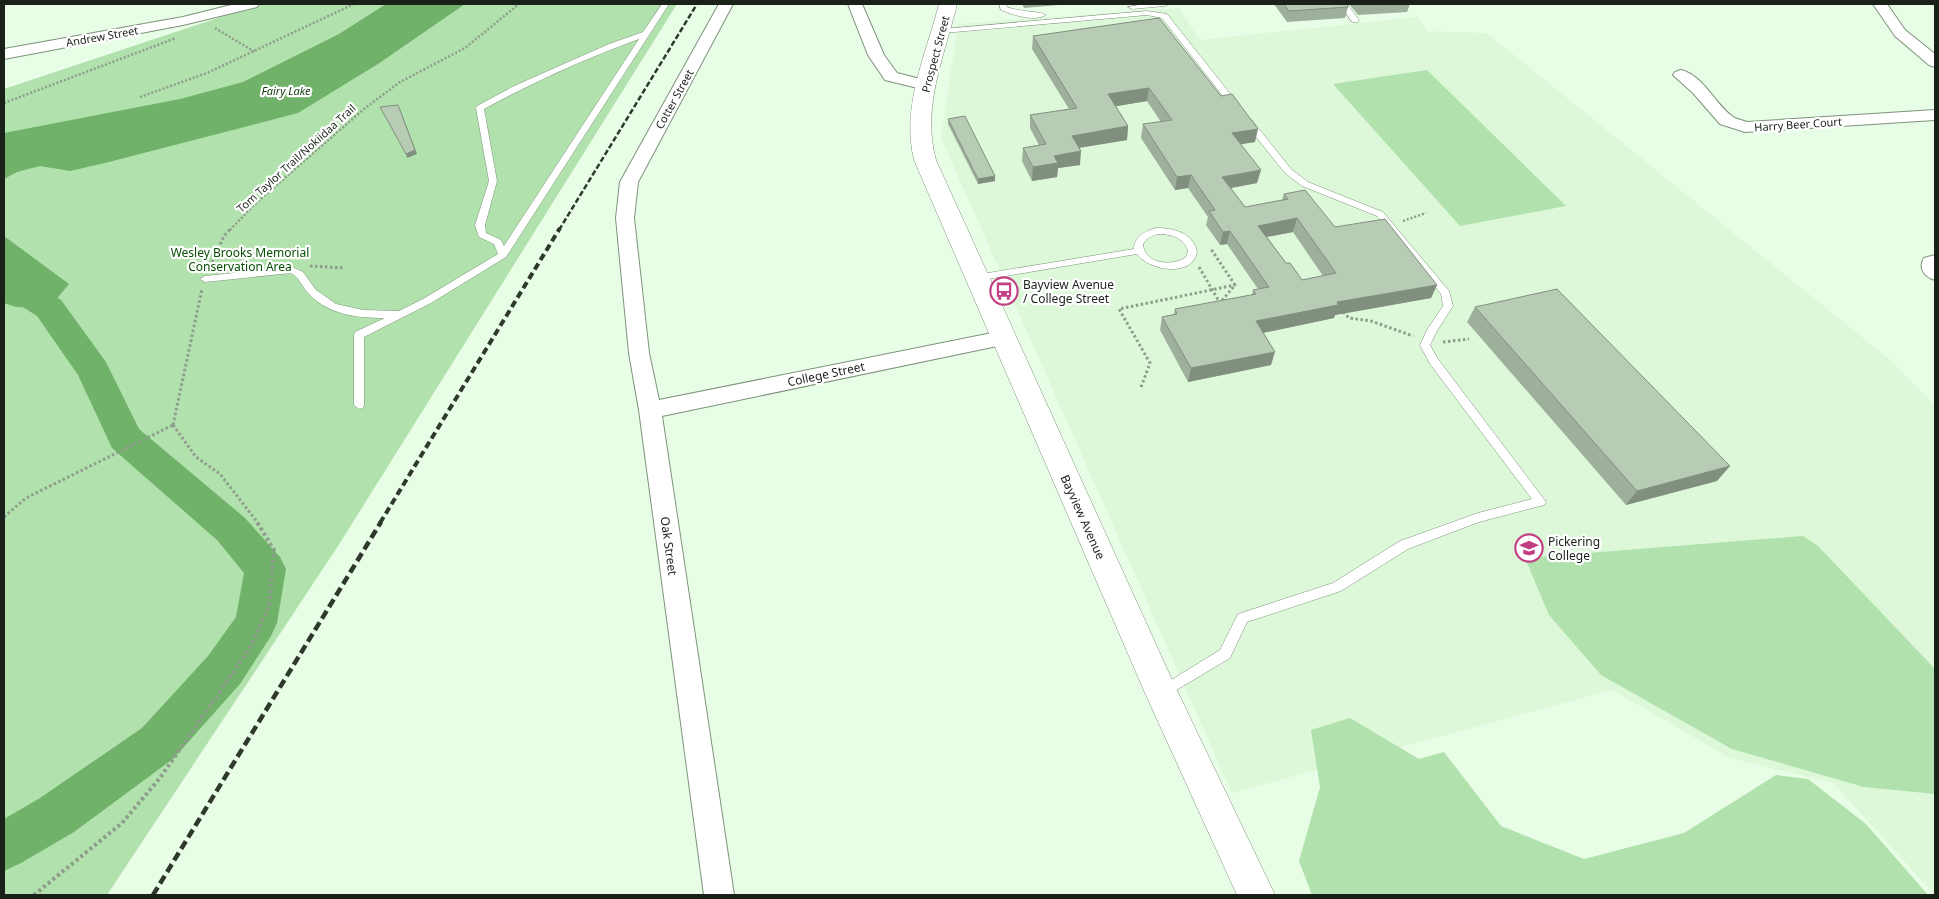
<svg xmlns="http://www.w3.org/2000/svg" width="1939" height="899" font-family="'Noto Sans',sans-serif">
	<rect width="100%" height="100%" fill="#e8fde5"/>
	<!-- built -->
	<polygon fill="#dcf8d9" points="1179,8 1200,40 1417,17 1428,31 1487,33 1889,359 1935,406 1935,895 1833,783 1730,758 1612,690 1232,793 941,138 958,24"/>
	<!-- green -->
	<g fill="#b1e1ac">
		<polygon points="260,4 677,4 338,546 107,895 4,895 4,89"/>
		<polygon points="1427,70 1566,206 1460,226 1333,84"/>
		<polygon points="1803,536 1818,546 1935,669 1935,794 1864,787 1732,749 1601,675 1549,615 1525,558"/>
		<polygon points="1350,718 1419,759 1444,752 1501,826 1584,859 1684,833 1776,775 1808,779 1866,824 1928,895 1312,895 1299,861 1320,787 1311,730"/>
	</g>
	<!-- water -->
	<g fill="#71b26a">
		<polygon points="386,4 465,4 378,64 298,113 105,163 70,171 40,166 17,172 4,179 4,133 180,99 243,82 339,34"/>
		<polygon points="4,236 69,284 49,308 16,307 4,303"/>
	</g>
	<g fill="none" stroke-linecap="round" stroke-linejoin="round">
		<!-- river -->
		<polygon fill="#71b26a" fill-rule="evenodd" points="4,269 15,272 61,300 106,362 139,429 245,518 280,557 286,569 277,623 271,636 240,684 174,758 74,832 21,863 4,871 4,819 40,798 142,728 208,656 236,617 244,573 217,540 112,448 78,375 37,316 4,295"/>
		<!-- service casing -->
		<g stroke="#7f927c" stroke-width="1">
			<g id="service">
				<path d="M662,4H669L506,257L431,303L364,337V405L363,408L359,409L354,405V335L355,332L385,318C358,318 329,315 309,294C302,287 300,278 291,273L205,282L200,279L205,276L292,267L303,272L316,290L336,304L363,310L399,311L423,299L498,254L494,244L479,237L475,225L489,181L476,108L477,106L514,86L609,44L643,32ZM639,39L504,246L501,240L486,233L485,225L497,181L484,109C534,82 586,58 639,39Z"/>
				<path d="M999,4H1006L1007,7C1019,12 1040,11 1046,15C1034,22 1013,15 1001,10Z"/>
				<polygon points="1144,4 1169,4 1165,6 1132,9 1128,7"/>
				<polygon points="1340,4 1347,4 1359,20 1358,22 1352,22"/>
				<polygon points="1147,11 1167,14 1239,105 1239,109 1233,109 1162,18 1147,15 943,33 939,31 943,29"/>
				<polygon points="1245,119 1251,119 1291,169 1308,182 1383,212 1449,291 1453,306 1437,331 1430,345 1438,359 1546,502 1544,505 1479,522 1408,549 1341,591 1247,622 1230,658 1163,698 1158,696 1156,692 1158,688 1220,650 1238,614 1333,583 1400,541 1478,513 1532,499 1430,364 1420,345 1427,330 1443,306 1441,294 1377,216 1302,186 1285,173 1245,123"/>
				<path d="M1156,228C1173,228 1192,232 1197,251C1194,278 1149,271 1137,254L976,281L971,278L976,275L1134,249C1134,236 1146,231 1156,228ZM1157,234C1170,234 1184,237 1188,251L1186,257C1172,267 1144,264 1143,244L1147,239Z"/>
			</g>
		</g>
		<!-- minor casing -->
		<g stroke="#7f927c" stroke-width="2">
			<g id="minor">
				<polygon points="235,4 259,4 257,7 183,25 4,59 4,49 183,17"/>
				<polygon points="719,4 733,4 638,182 634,218 649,353 659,400 1002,331 1009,333 1012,338 1009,343 1002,345 662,416 734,895 704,895 639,410 629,353 616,218 620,182"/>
				<polygon points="848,4 862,4 884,55 897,73 932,82 934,85 932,88 926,90 885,80 868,55"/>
				<polygon points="1873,4 1887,4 1905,30 1935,54 1935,67 1929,65 1895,36"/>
				<path d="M1681,70C1704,76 1714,103 1732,116C1735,119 1742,120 1747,122L1935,110V120L1745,132L1720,124L1693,93L1673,75L1675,72Z"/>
				<path d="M1935,255V280C1924,277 1918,268 1924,258Z"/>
			</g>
		</g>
		<!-- secondary casing -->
		<g stroke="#7f927c" stroke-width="1">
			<path id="secondary" d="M939,4H957C945,55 921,107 936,160L1173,682L1275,895H1237L1145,693L914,160C901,106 926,55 939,4Z"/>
		</g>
		<!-- path-far2 -->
		<g stroke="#8e9d8c" stroke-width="2.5" stroke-dasharray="2 2" stroke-linecap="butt">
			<polyline points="215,28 255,52"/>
			<polyline points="140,97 207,73 354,4"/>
			<polyline points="4,103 176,38"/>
			<polyline points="1403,221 1426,213"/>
			<polyline points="230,230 255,204 364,109 400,82 465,48 519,4"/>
		</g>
		<!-- path-far1 -->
		<g stroke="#8e9d8c" stroke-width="3" stroke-dasharray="2.5 2.5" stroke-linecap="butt">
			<polyline points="310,266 345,268"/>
			<polyline points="210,267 224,236 231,228"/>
			<polyline points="1199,267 1220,303 1235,285 1211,249"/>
			<polyline points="1343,312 1349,318 1371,321 1413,336"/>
			<polyline points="1443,342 1469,339"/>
			<polyline points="1141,387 1150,363 1119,309 1235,285"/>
			<polyline points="173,425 202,289"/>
			<polyline points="173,425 196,457 220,474 258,523"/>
			<polyline points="4,517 26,498 173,425"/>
		</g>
		<!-- path -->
		<polyline stroke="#8e9d8c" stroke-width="4" stroke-dasharray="3 3" stroke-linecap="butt" points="34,895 122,823 160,778 250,648 269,606 274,550 257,522"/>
		<!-- service -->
		<use href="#service" fill="#fff" fill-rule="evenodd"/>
		<!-- minor -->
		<use href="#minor" fill="#fff" fill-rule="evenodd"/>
		<!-- secondary -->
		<use href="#secondary" fill="#fff" fill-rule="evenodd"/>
		<!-- rail-far2 -->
		<polyline stroke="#2f382d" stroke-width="2.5" stroke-dasharray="5.5 2.5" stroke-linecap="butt" points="559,230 697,4"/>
		<!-- rail-far1 -->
		<polyline stroke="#2f382d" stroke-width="4" stroke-dasharray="7 4" stroke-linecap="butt" points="380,523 560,228"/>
		<!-- rail -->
		<polyline stroke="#2f382d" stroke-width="4.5" stroke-dasharray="9 4.5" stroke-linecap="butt" points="153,895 381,522"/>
	</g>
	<!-- wall -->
	<g fill="#9eaf9c" fill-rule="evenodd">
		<polygon points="1022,4 1059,4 1059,5 1024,8"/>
		<polygon points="1274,4 1347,4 1348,7 1345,18 1287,22"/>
		<polygon points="1349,4 1410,4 1407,12 1358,15"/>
		<path d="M1159,18L1255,142L1241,144L1257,183L1231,188L1245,207L1282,200L1284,194L1335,227L1437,285L1431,298L1335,315L1334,318L1263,333L1271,365L1188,382L1160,330L1162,317L1174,314L1175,309L1252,295L1253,290L1258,289L1227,244L1220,245L1206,225L1208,217L1188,188L1175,190L1141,138L1143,124L1161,122L1147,101L1115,106L1128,126L1127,140L1079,148L1080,165L1058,168L1057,177L1032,181L1022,161L1023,148L1039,145L1030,128V115L1069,109L1032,49L1033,36ZM1293,232L1323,276L1302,280L1286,263L1267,237Z"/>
		<polygon points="948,119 995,176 995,181 978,184 948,124"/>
		<polygon points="1475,307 1717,481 1626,505 1467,322"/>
	</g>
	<!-- shaded-wall -->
	<g fill="#818f7f">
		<polygon points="1149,88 1147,101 1106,108 1108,94"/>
		<polygon points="400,109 417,154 407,158 406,154"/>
		<polygon points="1128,126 1127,140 1071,149 1072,136"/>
		<polygon points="1258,129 1255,142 1229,146 1232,133"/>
		<polygon points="1081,151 1080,165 1058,168 1057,177 1032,181 1033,167 1054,156"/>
		<polygon points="1261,170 1257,183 1220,190 1222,177"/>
		<polygon points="1191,175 1188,188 1175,190 1177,177"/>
		<polygon points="995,176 995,181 978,184 978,179"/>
		<polygon points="1297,218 1293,232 1255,239 1258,226"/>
		<polygon points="1230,231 1227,244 1220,245 1223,232"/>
		<polygon points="1437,285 1431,298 1335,315 1334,318 1253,335 1256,321 1337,302"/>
		<polygon points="1275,352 1271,365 1188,382 1191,368"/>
		<polygon points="1730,466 1717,481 1626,505 1637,491"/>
	</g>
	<!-- building -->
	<g fill="#b8ccb5" stroke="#818f7f" fill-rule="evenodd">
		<polygon points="1284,4 1347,4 1348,7 1289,11"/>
		<path d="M1159,18L1221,96L1232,94L1258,129L1232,133L1261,170L1222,177L1245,207L1288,199L1284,194L1305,190L1335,227L1385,219L1437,285L1337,302L1338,305L1256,321L1275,352L1191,368L1162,317L1177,314L1175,309L1256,294L1253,290L1269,287L1230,231L1223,232L1209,211L1215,210L1191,175L1177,177L1143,124L1172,120L1149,88L1108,94L1128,126L1072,136L1081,151L1054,156L1058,163L1033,167L1023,148L1046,144L1030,115L1077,108L1033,36ZM1297,218L1336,273L1302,280L1290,263H1286L1258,226Z"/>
		<polygon points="398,105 415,150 406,154 380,107"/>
		<polygon points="965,116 995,176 978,179 948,119"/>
		<polygon points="1557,289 1730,466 1637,491 1475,307"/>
	</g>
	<!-- icons -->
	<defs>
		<g id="bus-ring" transform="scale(1.4375)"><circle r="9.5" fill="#fff" stroke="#c33f84" stroke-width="1.5"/><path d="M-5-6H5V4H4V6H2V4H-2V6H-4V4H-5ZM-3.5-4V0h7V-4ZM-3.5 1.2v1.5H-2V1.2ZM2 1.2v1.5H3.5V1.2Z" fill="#c33f84"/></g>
		<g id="school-ring" transform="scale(1.4375)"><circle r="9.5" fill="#fff" stroke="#c33f84" stroke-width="1.5"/><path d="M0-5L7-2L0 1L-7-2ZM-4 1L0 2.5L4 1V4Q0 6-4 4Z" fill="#c33f84"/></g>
	</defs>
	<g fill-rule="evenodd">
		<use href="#bus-ring" x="1004" y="291"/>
		<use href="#school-ring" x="1529" y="548"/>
	</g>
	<g text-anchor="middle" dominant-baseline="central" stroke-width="4.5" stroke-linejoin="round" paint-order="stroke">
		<!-- far-street labels -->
		<g font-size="11" fill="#192118" stroke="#fff">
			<text transform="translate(102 36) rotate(-10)">Andrew Street</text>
			<text transform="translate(935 54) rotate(-75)">Prospect Street</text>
			<text transform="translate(674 99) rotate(-61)">Cotter Street</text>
			<text transform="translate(1798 124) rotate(-4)">Harry Beer Court</text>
			<text transform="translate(296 158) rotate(-42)">Tom Taylor Trail/Nokiidaa Trail</text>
		</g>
		<!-- far-water labels -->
		<g font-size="11" font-style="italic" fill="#0b3908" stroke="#fff">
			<text x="286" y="90">Fairy Lake</text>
		</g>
		<!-- park labels -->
		<g font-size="12" fill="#084f04" stroke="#fff">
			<text x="240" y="252">Wesley Brooks Memorial<tspan x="240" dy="14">Conservation Area</tspan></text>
		</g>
		<!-- poi labels -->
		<g font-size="12" fill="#192118" stroke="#fff" text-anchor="start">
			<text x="1023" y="284">Bayview Avenue<tspan x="1023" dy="14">/ College Street</tspan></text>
			<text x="1548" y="541">Pickering<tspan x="1548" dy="14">College</tspan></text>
		</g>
		<!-- street labels -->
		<g font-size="12" fill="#192118" stroke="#fff">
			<text transform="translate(826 374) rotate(-12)">College Street</text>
			<text transform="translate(1083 517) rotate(66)">Bayview Avenue</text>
			<text transform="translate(669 546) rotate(82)">Oak Street</text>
		</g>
	</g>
	<!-- border -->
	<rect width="1939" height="899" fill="none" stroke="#192118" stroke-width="10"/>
</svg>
